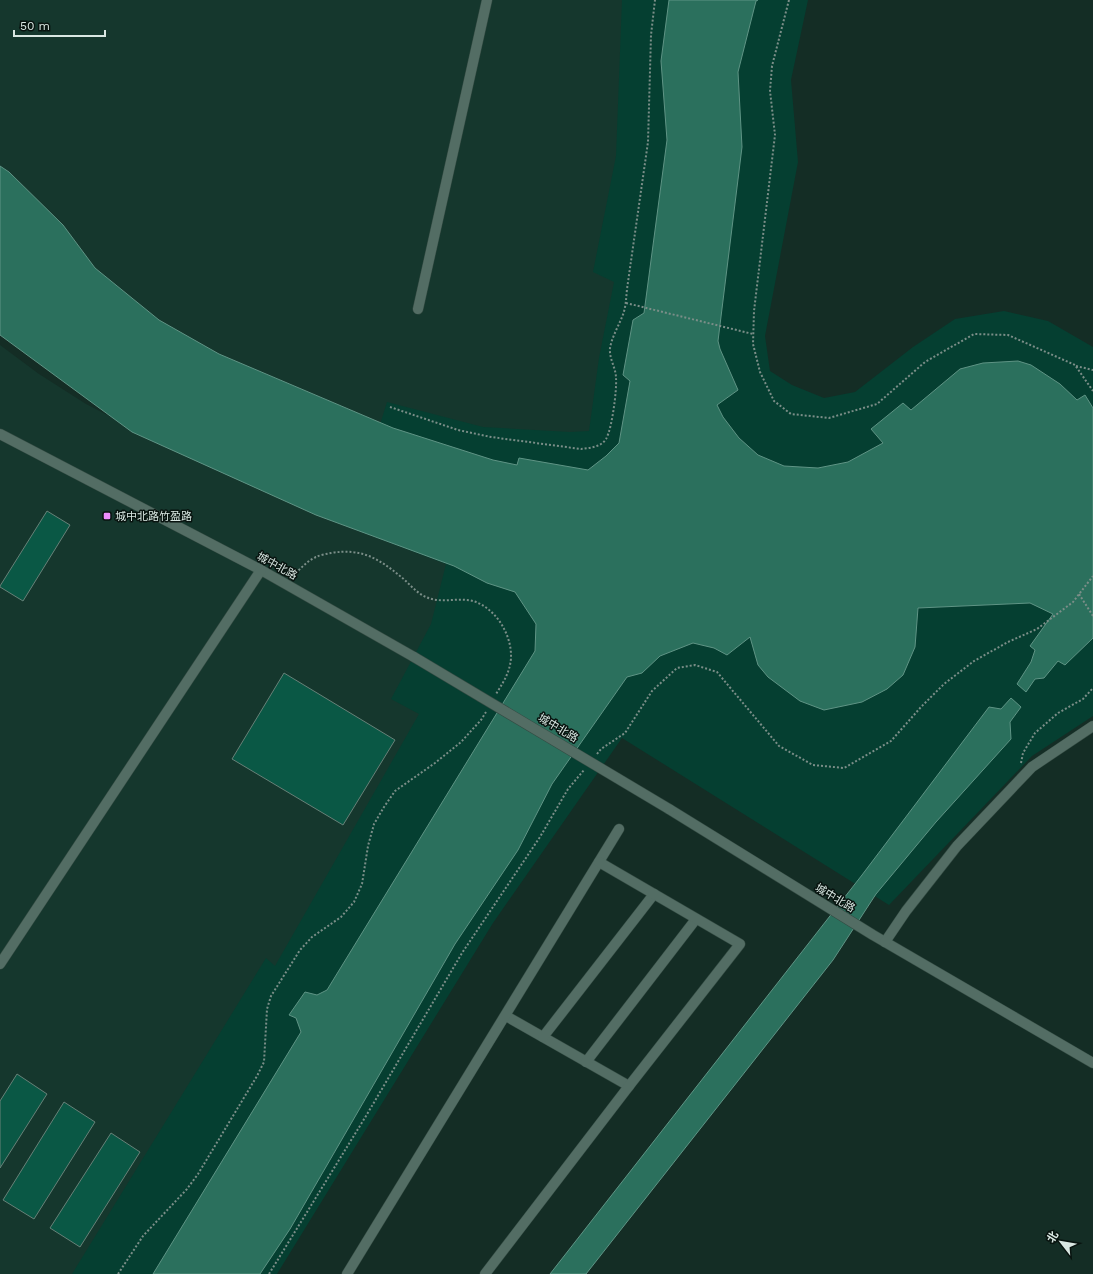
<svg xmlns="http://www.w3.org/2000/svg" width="1093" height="1274" font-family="'Work Sans','Noto Sans SC',sans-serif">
	<rect width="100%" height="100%" fill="#142d25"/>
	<!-- built -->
	<g fill="#15372d">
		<polygon points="0,0 669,0 619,443 393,428 219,354 159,320 95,268 63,225 9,172 0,166"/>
		<polygon points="0,345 39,374 86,404 185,455 316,515 454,566 487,583 153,1274 0,1274"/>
	</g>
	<!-- green -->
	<polygon fill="#053f31" points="622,0 808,0 791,80 798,162 765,336 770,371 792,385 824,398 855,392 913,347 955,319 1004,311 1048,321 1093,347 1093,716 1032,756 889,905 622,738 493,923 277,1274 72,1274 266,958 275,966 419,714 391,699 431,624 446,564 348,527 387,402 483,427 570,432 589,431 599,358 614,282 593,272 616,156"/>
	<!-- water -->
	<g fill="#2b705d" stroke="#5f9485">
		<polygon points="669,0 758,0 756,1 738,72 742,147 718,341 720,349 738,390 717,405 723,417 739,438 758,455 784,466 818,468 848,462 883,443 871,429 903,403 911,410 960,369 983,363 1018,361 1031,365 1060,384 1077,400 1085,395 1093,408 1093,638 1065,665 1058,661 1044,678 1035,679 1026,692 1017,684 1031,662 1035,650 1030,646 1053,614 1030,603 918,608 915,647 903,675 887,689 862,702 824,710 800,701 768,677 758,665 750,637 727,655 714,648 693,643 660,656 642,673 627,677 552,784 518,850 455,944 290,1229 260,1274 153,1274 301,1032 296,1018 289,1015 305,992 317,995 327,990 535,651 536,624 515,592 487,583 454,566 316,515 132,432 0,335 0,166 9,172 63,225 95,268 159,320 219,354 393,428 493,460 517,465 519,458 588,470 606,456 619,443 630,381 623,375 633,320 644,313 667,140 661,61"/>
		<polygon points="1011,698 1021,707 1010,722 1011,739 936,822 876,894 833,960 586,1274 550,1274 862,875 989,707 1001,709"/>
	</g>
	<!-- building -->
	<g fill="#0a5845" stroke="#678178">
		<polygon points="47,511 70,525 23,601 0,587 0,586"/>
		<polygon points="284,673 395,740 343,825 232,759"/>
		<polygon points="17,1074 47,1094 0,1168 0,1101"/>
		<polygon points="64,1102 95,1122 34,1219 3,1200"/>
		<polygon points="111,1133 140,1152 80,1247 50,1228"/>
	</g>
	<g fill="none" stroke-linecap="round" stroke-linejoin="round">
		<!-- minor casing -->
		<g stroke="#344b43" stroke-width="11">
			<g id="minor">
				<polyline points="418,309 487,0"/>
				<polyline points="0,434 261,570 414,657"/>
				<polyline points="669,809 873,935 1093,1063"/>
				<polyline points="885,942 906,911 957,846 1032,767 1093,726"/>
				<polyline points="0,964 261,570"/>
				<polyline points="506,1016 629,1086"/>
				<polyline points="543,1037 654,894"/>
				<polyline points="586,1062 696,919"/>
				<polyline points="347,1274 619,829"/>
				<polyline points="485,1274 629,1086 740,944 599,862"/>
			</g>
		</g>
		<!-- path -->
		<g stroke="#7b8e88" stroke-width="2" stroke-dasharray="2 2" stroke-linecap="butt">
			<polyline points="789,0 772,66 770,91 775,135 754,311 753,344 760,372 774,401 791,414 829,418 877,404 925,362 974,334 1008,335 1075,365 1093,391"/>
			<polyline points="626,303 753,334"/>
			<polyline points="1076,366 1093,370"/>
			<path d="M390,407L458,430L491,437L581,449C590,448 601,447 606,439C612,429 617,390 616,378C616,368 609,359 610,348C612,337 618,327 622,317C626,308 626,299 627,289L648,142L651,35L655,0"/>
			<path d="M293,576C300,569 307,561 316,557C320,555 326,554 331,553C361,548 378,558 400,576C408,582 416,593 426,597C441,604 458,597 473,601C496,608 512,635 511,658C510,672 503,683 496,694"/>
			<polyline points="1079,594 1093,616"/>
			<polyline points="597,754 601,749 625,733 652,691 677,668 695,665 717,672 779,746 813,765 844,768 891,741 921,707 944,684 974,661 1008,642 1037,629 1073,602 1093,576"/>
			<polyline points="1021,763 1023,753 1035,733 1058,713 1083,699 1093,688"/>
			<polyline points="118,1274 143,1236 187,1189 198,1174 257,1076 264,1062 267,1009 271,996 300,950 312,937 341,917 354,902 362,884 368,846 374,824 384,807 395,791 435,763 461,742 481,720 486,712"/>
			<polyline points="269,1274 366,1116 462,953 540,837 568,789 584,770"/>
		</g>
		<!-- minor -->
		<use href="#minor" stroke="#536d64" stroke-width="10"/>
		<!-- minor-bridge casing -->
		<g stroke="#344b43" stroke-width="11" stroke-linecap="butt">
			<polyline id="minor-bridge" points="414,657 669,809"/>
		</g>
		<!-- minor-bridge -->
		<use href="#minor-bridge" stroke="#536d64" stroke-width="10"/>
	</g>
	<!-- markers -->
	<rect fill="#eb8dfb" stroke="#08130f" stroke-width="1.5" x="103" y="512" width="8" height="8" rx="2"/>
	<g text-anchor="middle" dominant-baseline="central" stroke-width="3" stroke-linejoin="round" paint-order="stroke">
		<!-- poi labels -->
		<g font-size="11" fill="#d9e7e2" stroke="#08130f" text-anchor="start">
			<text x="115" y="516">城中北路竹盈路</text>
		</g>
		<!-- street labels -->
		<g font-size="11" fill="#d9e7e2" stroke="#08130f">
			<text transform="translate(277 566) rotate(29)">城中北路</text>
			<text transform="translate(558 728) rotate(31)">城中北路</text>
			<text transform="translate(835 898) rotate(31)">城中北路</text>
		</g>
	</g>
	<!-- north arrow -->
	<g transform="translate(1061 1242) rotate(301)" stroke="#08130f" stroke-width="3" paint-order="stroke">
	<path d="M0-3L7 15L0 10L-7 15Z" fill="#d9e7e2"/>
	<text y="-6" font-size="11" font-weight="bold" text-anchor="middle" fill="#d9e7e2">北</text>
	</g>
	<!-- scale -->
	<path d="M14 30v6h91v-6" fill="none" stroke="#d9e7e2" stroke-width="2"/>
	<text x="20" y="30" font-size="12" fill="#d9e7e2" stroke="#08130f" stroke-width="3" paint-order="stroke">50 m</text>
</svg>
